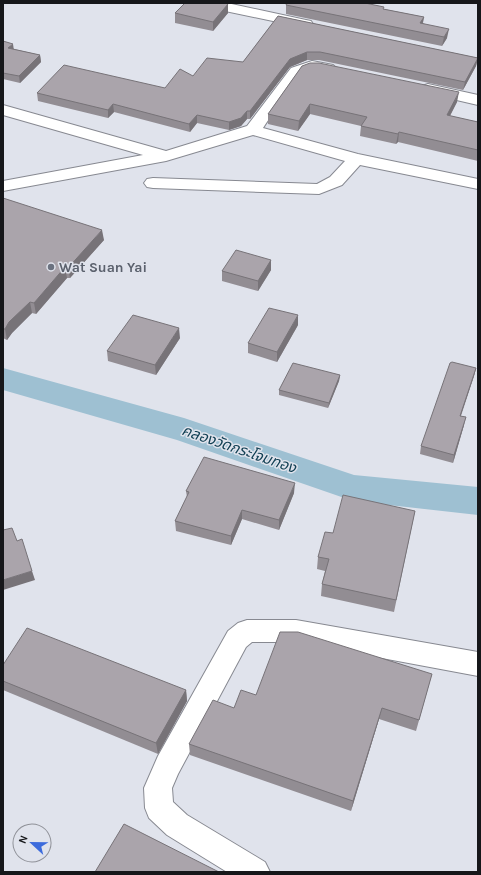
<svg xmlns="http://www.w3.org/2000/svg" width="481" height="875" font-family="Karla,'Noto Sans Thai',sans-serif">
	<rect width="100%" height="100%" fill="#e0e3ec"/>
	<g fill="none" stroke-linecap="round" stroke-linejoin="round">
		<!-- canal -->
		<polygon fill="#9ec0d2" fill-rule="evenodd" points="3,368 184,418 354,475 478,487 478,515 353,501 177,440 3,390"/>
		<!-- minor casing -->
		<g stroke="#878991" stroke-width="2">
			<g id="minor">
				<polygon points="199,3 227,3 306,20 311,21 313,24 311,27 306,28 206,7 201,6"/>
				<path d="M312,61L333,65L336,68L333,71C323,74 312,68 302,74C296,78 269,119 263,128L358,154L478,179V189L360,165L342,185L319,194L153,188L147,187L144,183L147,179L153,178L317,184L330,177L345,161L253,135L166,161L3,191V181L143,155L3,115V105L166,151L247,126L291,68Z"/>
				<polygon points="428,84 478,95 478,105 422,92 420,89 422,86"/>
				<polygon points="247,620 296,620 478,652 478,676 296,642 252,642 246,647 178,774 172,788 173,802 187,815 265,862 270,872 227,872 167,835 149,818 145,808 144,788 158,756 228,631 238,623"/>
			</g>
		</g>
		<!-- minor -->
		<use href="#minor" fill="#fff" fill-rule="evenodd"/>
	</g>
	<!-- wall -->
	<g fill="#928d93">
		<polygon points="228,4 228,13 213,31 175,23 175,13"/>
		<polygon points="286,5 384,9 424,17 423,23 447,38 442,46 286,14"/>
		<polygon points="278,16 478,58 476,66 463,90 319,60 307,60 290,67 250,119 247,119 241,126 229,130 197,123 190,132 114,112 108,118 38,101 37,93 165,88 193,76 243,62"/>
		<polygon points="3,41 14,49 40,55 41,62 20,83 3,79"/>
		<polygon points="302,66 457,102 450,116 478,122 478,161 398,142 396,144 360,136 361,126 310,114 298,131 268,124 268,114"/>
		<polygon points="3,198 104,240 70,278 67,278 36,314 32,313 12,333 7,340 3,338"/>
		<polygon points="271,260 271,270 258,291 222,281 222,271"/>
		<polygon points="298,325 277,362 248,353 248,343"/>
		<polygon points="180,338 156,375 108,361 107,351"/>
		<polygon points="476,368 474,376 461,416 464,425 453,463 420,454 421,446"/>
		<polygon points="340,375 339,381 328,408 279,395 279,390"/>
		<polygon points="186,491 294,493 279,530 242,519 231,545 176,531 175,521 187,497"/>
		<polygon points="415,511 394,612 321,596 322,584 325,571 317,569 318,557 333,533"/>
		<polygon points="3,665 186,690 187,701 158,754 3,690"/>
		<polygon points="432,674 416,731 379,719 351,811 190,755 189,744 234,708 256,695"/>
	</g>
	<!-- shaded-wall -->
	<g fill="#777378">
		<polygon points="228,4 228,13 213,31 213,22"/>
		<polygon points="424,17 422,26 419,32 420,23"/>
		<polygon points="449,29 447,38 442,46 444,37"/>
		<polygon points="13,44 14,51 8,48"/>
		<polygon points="307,52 307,60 290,67 250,119 250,111 290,59"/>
		<polygon points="40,55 41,62 20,83 19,76"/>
		<polygon points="478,58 476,66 463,90 465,82"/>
		<polygon points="459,92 457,102 445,125 447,115"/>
		<polygon points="113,104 114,112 108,118 108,110"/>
		<polygon points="310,104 310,114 298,131 299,121"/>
		<polygon points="247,111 247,119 241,126 229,130 229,122"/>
		<polygon points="197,115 197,123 190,132 189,124"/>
		<polygon points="399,132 398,142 396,144 398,134"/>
		<polygon points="102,230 104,240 70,278 68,268"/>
		<polygon points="271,260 271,270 258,291 258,281"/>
		<polygon points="65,267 67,278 36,314 34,303"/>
		<polygon points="30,302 32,313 12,333 7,340 5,329 9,322"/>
		<polygon points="298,315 298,325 277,362 277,352"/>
		<polygon points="179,328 180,338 156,375 155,365"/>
		<polygon points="476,368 474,376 458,423 460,416"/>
		<polygon points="340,375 339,381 328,408 329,403"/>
		<polygon points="466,417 464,425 453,463 454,455"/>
		<polygon points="295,483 294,493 279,530 279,520"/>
		<polygon points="242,510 242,519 231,545 231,536"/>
		<polygon points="32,571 35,580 3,590 3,580"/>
		<polygon points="186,690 187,701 158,754 156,743"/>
		<polygon points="382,708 379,719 351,811 353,801"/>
	</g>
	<!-- building -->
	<g fill="#aaa4ab" stroke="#777378">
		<polygon points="185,3 224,3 228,4 213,22 175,13"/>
		<polygon points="287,3 365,3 384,7 383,9 424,17 420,23 449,29 444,37 286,5"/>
		<polygon points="278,16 478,58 465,82 320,52 307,52 290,59 250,111 247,111 241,118 229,122 197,115 189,124 113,104 108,110 37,93 64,65 165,88 180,69 193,76 207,58 243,62"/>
		<polygon points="3,41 13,44 8,48 40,55 19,76 3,73"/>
		<polygon points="310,63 319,63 459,92 447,115 478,122 478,150 399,132 398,134 361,126 367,117 310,104 299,121 268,114 302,66"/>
		<polygon points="3,198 102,230 68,268 65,267 34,303 30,302 9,322 5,329 3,329"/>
		<polygon points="236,250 271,260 258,281 222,271"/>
		<polygon points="269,308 298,315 277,352 248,343"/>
		<polygon points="133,315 179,328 155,365 107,351"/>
		<polygon points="452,362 476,368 460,416 466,417 454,455 421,446 450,363"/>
		<polygon points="293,363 340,375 329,403 279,390"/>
		<polygon points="204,457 295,483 279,520 242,510 231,536 175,521 189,492 186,491"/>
		<polygon points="343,495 415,511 396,600 322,584 329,559 318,557 325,532 333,533"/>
		<polygon points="12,528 17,541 22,539 32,571 3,580 3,530"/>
		<polygon points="27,628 186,690 156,743 3,681 3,665"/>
		<polygon points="280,632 298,632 432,674 419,720 382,708 353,801 189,744 213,700 234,708 241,690 256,695"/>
		<polygon points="124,824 219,872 95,872"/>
	</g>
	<!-- markers -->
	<circle fill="#6b7280" stroke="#e0e3ec" stroke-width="1.5" cx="51" cy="267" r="4"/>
	<g text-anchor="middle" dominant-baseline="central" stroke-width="3" stroke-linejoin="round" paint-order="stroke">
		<!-- worship labels -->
		<g font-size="14" font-weight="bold" fill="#5b616d" stroke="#e0e3ec" text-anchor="start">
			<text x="59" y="267">Wat Suan Yai</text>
		</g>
		<!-- water labels -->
		<g font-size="15" font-style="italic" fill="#124054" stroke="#e0e3ec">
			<text transform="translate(239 449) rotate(19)">คลองวัดกระโจมทอง</text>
		</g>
	</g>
	<!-- border -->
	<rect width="481" height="875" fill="none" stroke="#16171a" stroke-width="8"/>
	<!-- north arrow -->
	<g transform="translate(32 843) rotate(292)"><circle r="19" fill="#e0e3ec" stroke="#8f9198"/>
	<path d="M0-3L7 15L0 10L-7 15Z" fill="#3c6bdc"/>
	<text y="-6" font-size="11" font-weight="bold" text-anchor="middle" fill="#16171a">N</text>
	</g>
</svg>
